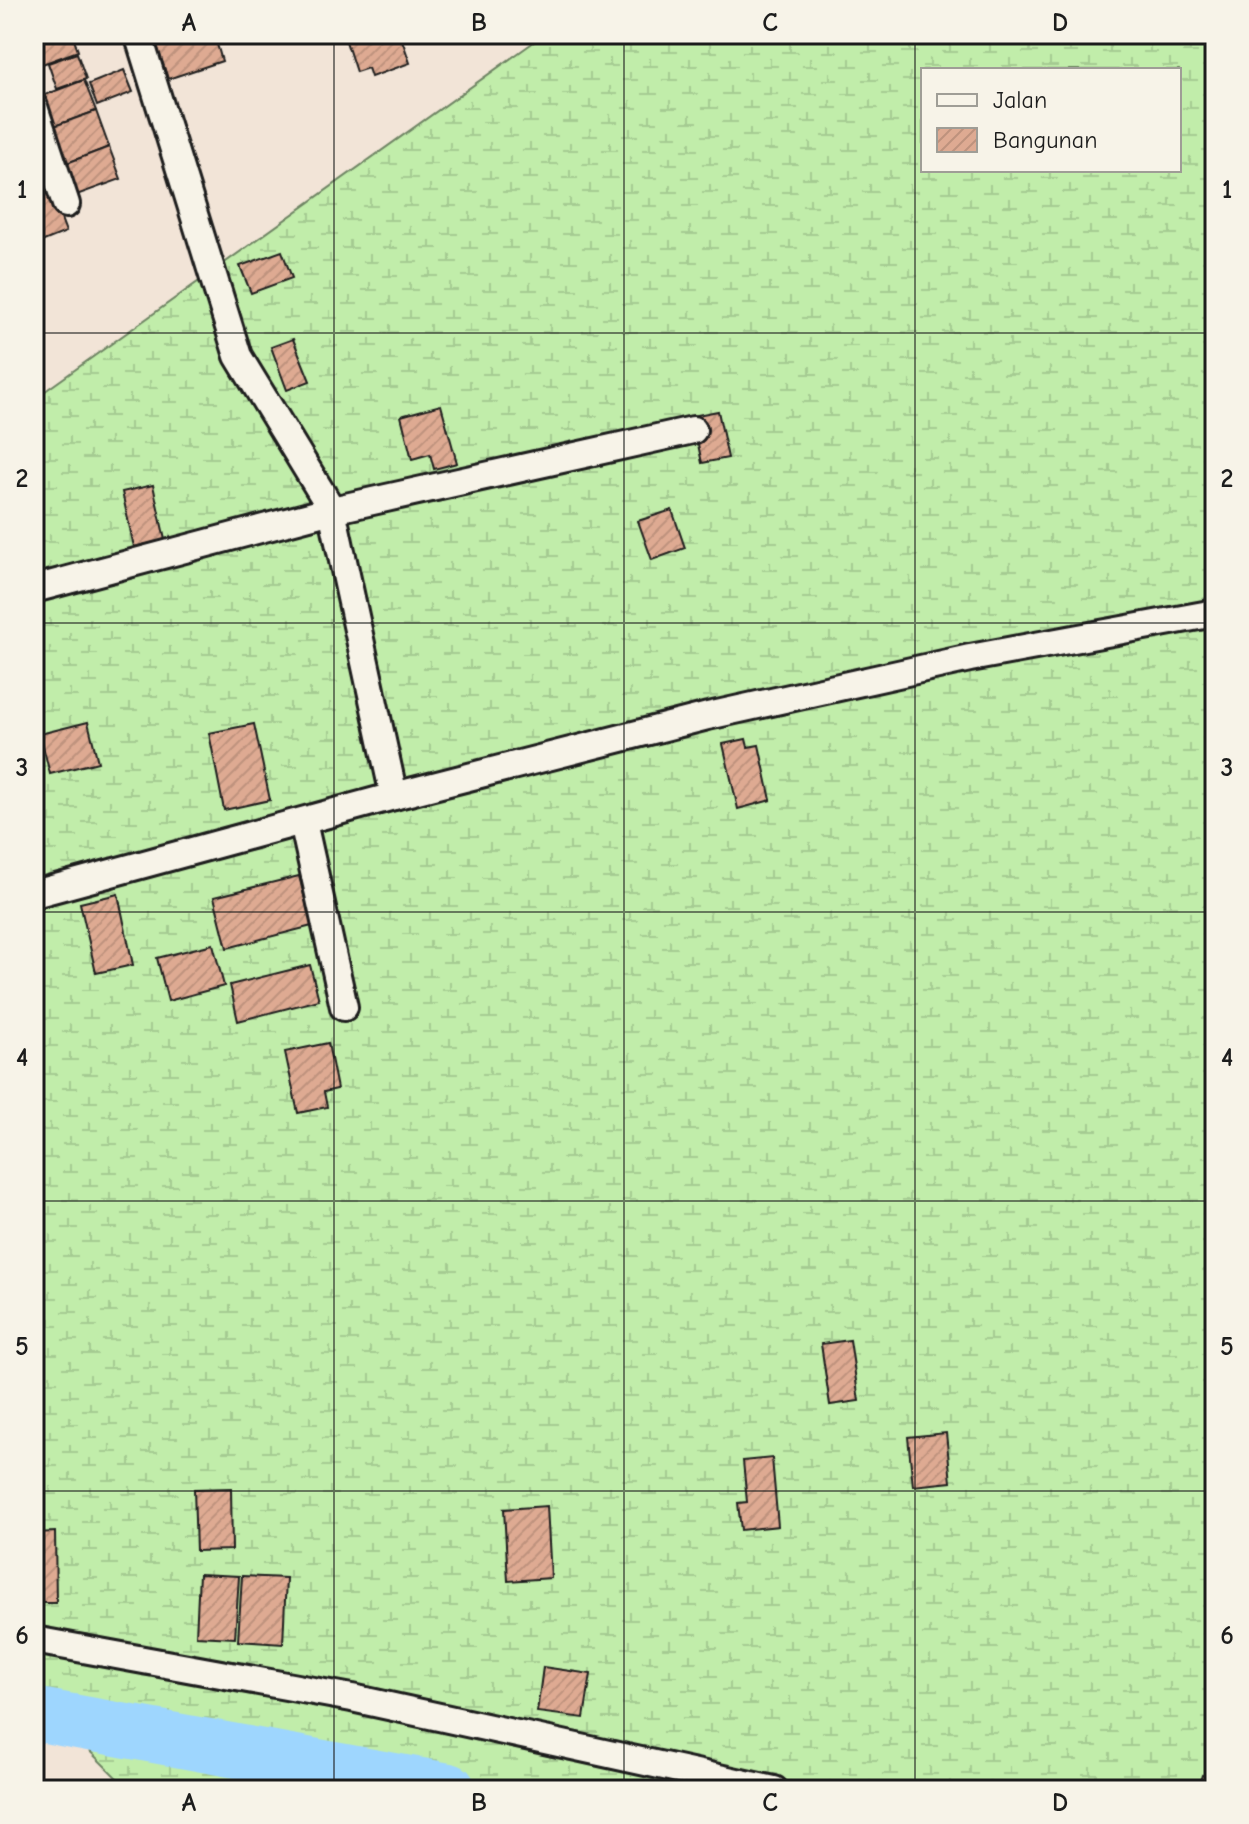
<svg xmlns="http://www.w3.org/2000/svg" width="1249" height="1824" font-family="'Comic Neue',sans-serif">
	<defs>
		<pattern id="wetland-marsh" width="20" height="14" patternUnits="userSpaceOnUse" patternTransform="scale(2)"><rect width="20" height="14" fill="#c1edaa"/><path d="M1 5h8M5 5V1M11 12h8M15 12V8" fill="none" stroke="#a5cb92"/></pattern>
		<pattern id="building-hatch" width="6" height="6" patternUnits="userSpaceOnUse" patternTransform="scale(2)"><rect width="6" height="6" fill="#deaa92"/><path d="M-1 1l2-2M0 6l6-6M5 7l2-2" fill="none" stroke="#be927d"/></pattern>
	</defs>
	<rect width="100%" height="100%" fill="#f2e4d7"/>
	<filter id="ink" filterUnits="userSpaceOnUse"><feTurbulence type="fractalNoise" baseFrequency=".0125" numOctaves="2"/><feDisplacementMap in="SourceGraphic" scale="16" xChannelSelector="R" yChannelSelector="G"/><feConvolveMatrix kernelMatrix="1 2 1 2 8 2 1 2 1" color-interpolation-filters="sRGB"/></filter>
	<g filter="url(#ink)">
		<!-- wetland -->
		<path fill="url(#wetland-marsh)" stroke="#6e8463" stroke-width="2" fill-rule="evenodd" d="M545,34H1215V1790H129L34,1696V399ZM923,70H1179V170H923Z"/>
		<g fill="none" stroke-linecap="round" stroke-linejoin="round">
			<!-- river -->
			<polyline stroke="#9ed6fe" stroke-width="54" points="34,1714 449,1790"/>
		</g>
		<!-- building -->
		<g fill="url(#building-hatch)" stroke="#1c1c1c" stroke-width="2">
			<polygon points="34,34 72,34 78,51 34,67"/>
			<polygon points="153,34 214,34 222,61 168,79"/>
			<polygon points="260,34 298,34 263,45"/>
			<polygon points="400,34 410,63 371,77 368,68 356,72 344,35"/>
			<polygon points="77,53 86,79 57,89 48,63"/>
			<polygon points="124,70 133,92 97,106 89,84"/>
			<polygon points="84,80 96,111 46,129 34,99"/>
			<polygon points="96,111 109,147 59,166 46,129"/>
			<polygon points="109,147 121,179 71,197 59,166"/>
			<polygon points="47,181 66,232 34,245 34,186"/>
			<polygon points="282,251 292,278 251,293 240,266"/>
			<polygon points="293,339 310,381 287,390 271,347"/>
			<polygon points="441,405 457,463 434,469 430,454 412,459 401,416"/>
			<polygon points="718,411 728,458 702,463 692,416"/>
			<polygon points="153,485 165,540 134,547 122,492"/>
			<polygon points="672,510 685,548 652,560 638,521"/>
			<polygon points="88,722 98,762 50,774 40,734"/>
			<polygon points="254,724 270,800 224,810 209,733"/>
			<polygon points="746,739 748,747 759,745 771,800 738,809 723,744"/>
			<polygon points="299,876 312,926 227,948 214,897"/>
			<polygon points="118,894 133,965 96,973 80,903"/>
			<polygon points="213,944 224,986 168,1001 157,958"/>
			<polygon points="310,965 319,1000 238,1021 230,985"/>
			<polygon points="328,1043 337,1089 324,1092 327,1107 298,1113 285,1052"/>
			<polygon points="850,1340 859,1401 830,1405 821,1344"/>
			<polygon points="946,1433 951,1482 913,1486 908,1437"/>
			<polygon points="772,1458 778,1526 741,1530 738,1503 747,1502 743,1461"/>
			<polygon points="231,1488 232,1550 196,1551 194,1489"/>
			<polygon points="547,1506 551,1578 508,1581 504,1509"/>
			<polygon points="55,1532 56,1603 34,1603 34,1533"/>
			<polygon points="199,1574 239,1576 235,1638 196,1636"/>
			<polygon points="242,1576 286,1578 283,1644 238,1641"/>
			<polygon points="543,1667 591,1674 584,1718 537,1712"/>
			<polygon points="1202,1775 1215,1779 1215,1790 1197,1790"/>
		</g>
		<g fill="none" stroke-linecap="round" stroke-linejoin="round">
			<!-- minor casing -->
			<g stroke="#1c1c1c" stroke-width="32">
				<g id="minor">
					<polyline points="34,107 66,204"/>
					<polyline points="34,589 332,510 693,430"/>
					<polyline points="394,796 708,716 970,658 1215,613"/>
					<polyline points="303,822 344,1007"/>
					<polyline points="34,894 394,796 332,510 238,356 138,34"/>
					<polyline points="34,1640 352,1698 774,1790"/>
				</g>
			</g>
			<!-- minor -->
			<use href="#minor" stroke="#f7f3e8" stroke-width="26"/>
		</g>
	</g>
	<!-- grid -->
	<path fill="none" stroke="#1c1c1c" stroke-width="2" stroke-opacity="0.55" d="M334,34V1790M624,34V1790M915,34V1790M34,333H1215M34,623H1215M34,912H1215M34,1201H1215M34,1491H1215"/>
	<!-- margin -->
	<rect width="1249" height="1824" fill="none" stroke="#f7f3e8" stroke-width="88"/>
	<!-- legend -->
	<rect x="921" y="68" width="260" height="104" fill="#f7f3e8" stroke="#9f9d96" stroke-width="2"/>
	<rect x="937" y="94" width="40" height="12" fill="#f7f3e8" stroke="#9f9d96" stroke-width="2"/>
	<text x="993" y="108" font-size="24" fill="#1c1c1c">Jalan</text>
	<rect x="937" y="128" width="40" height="24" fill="url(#building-hatch)" stroke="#9f9d96" stroke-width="2"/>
	<text x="993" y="148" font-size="24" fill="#1c1c1c">Bangunan</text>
	<rect x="44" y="44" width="1161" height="1736" fill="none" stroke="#1c1c1c" stroke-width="3"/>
	<g font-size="26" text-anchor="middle" font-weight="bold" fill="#1c1c1c">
		<text x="189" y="31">A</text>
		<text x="479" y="31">B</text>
		<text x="770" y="31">C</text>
		<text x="1060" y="31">D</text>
		<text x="22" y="198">1</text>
		<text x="1227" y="198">1</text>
		<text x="22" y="487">2</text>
		<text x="1227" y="487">2</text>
		<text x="22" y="776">3</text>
		<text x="1227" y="776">3</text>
		<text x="22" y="1066">4</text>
		<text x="1227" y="1066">4</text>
		<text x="22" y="1355">5</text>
		<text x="1227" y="1355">5</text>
		<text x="22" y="1644">6</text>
		<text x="1227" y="1644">6</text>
		<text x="189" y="1811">A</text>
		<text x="479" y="1811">B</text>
		<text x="770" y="1811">C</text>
		<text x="1060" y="1811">D</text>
	</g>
</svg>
